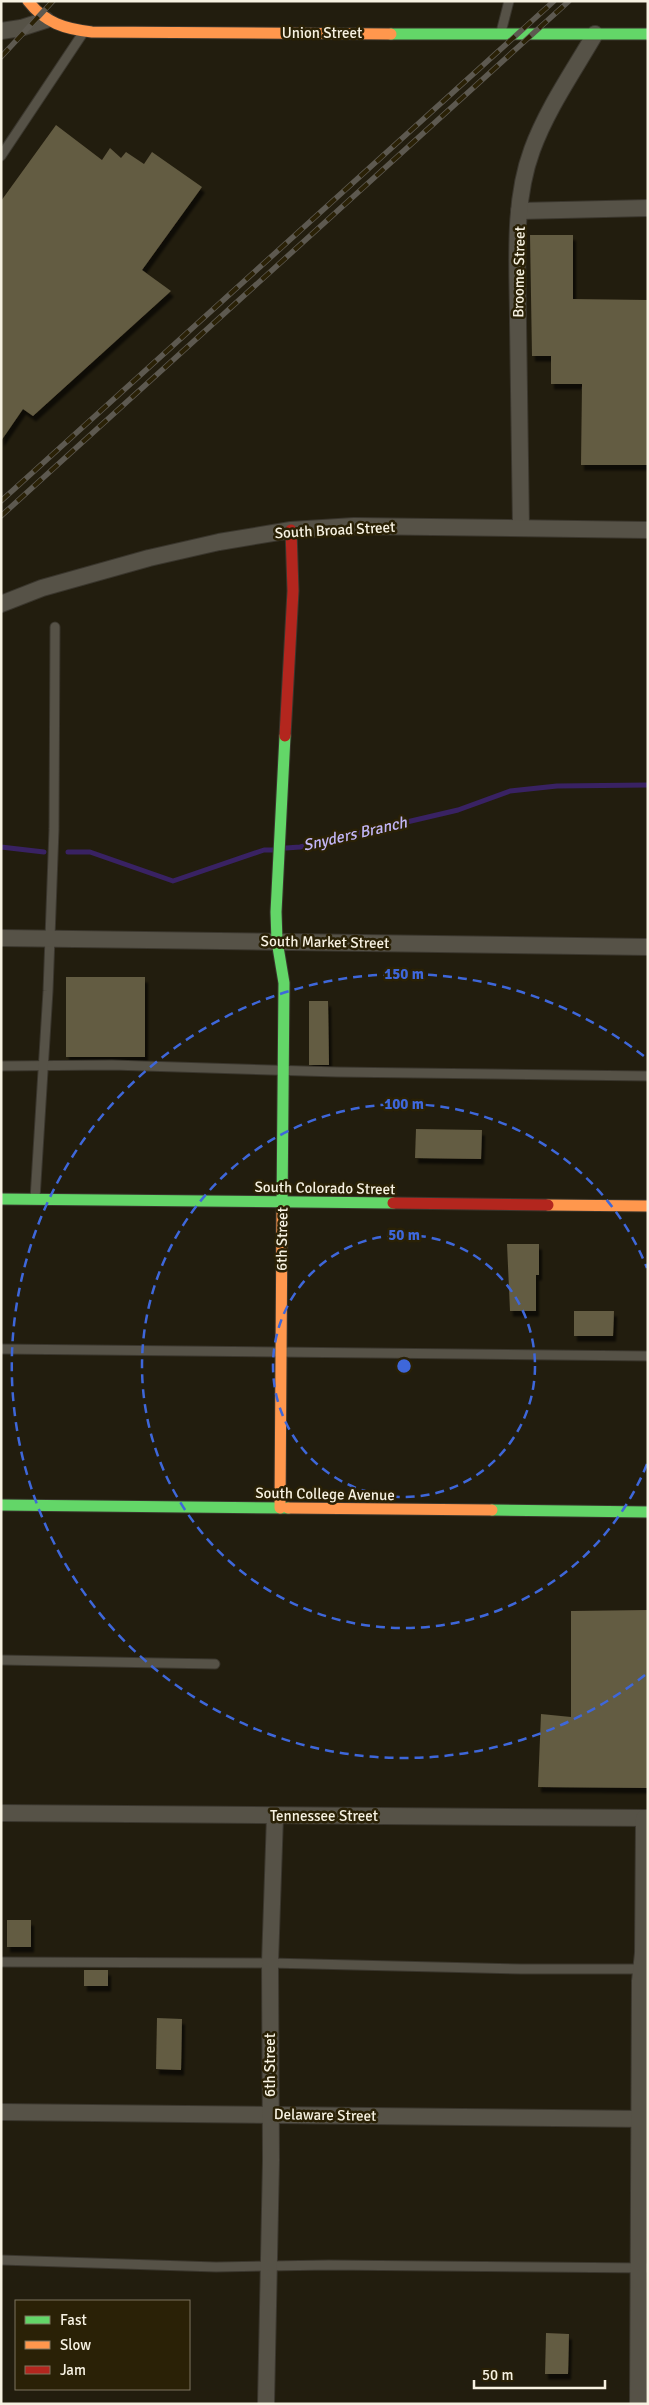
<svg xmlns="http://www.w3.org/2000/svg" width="649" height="2405" font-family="Signika,sans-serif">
	<defs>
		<filter id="shadow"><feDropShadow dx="3" dy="5.5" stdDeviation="1" flood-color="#0009"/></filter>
	</defs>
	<rect width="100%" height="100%" fill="#221d0e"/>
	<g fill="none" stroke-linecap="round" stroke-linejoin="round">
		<!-- stream -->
		<g stroke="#392263" stroke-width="5">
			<polyline points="1,847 44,852"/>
			<polyline points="286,848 300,847 458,810 510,791 557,786 648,785"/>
			<polyline points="68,852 90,852 173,881 264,850 273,850"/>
		</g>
	</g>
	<!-- building -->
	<g fill="#635b42" filter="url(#shadow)">
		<polygon points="56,125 102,160 110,148 121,158 126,152 144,164 152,152 202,187 142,270 171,291 33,416 23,409 1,441 1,201"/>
		<polygon points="530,235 573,235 573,299 648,300 648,465 581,465 582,384 551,384 551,356 532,356"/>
		<rect x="66" y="977" width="79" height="80"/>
		<polygon points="309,1001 328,1001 329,1065 309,1065"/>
		<polygon points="416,1129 482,1130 481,1159 415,1158"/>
		<polygon points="507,1244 539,1244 539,1275 536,1275 536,1311 510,1311"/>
		<polygon points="574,1311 614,1311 613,1336 574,1336"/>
		<polygon points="648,1610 648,1788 538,1787 541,1714 571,1717 571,1611"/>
		<rect x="7" y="1920" width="24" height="27"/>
		<rect x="84" y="1970" width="24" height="16"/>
		<polygon points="157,2018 182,2019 181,2070 156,2069"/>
		<polygon points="546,2333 569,2334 568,2374 545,2374"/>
	</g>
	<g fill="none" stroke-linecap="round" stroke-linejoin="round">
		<!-- lane casing -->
		<g stroke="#3a362d" stroke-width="11">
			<g id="lane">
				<polyline points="501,32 509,1"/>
				<polyline points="1,156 83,33"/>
				<polyline points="1,1066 112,1065 337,1072 648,1076"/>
				<polyline points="35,1199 48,991 54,829 55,627"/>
				<polyline points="1,1349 648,1356"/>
				<polyline points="1,1660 215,1664"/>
				<polyline points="1,1962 270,1963 521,1969 645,1969"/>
				<polyline points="1,2260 216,2267 329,2265 648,2268"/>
			</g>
		</g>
		<!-- street casing -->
		<g stroke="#3a362d" stroke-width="18">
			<g id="street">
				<polyline points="1,31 21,28 46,20"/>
				<polyline points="519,211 648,208"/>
				<path d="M521,528C520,460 519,391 518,323C518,267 512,204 532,150C547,109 573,72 595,34"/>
				<polyline points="1,604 42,588 149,558 219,542 291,530 354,526 648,530"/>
				<polyline points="1,938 648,947"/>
				<polyline points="1,1813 648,1818"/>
				<polyline points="1,2112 648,2119"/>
				<polyline points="266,2404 271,2160 270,1963 275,1816"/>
				<polyline points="638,2404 640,1981 643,1953 644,1818"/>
			</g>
		</g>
		<!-- fast casing -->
		<g stroke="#3a362d" stroke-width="13">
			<g id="fast">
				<polyline points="391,34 648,34"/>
				<polyline points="1,1199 393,1203"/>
				<polyline points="282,1211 284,983 277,941 276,912 285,736"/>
				<polyline points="1,1505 288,1508"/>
				<polyline points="492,1510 648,1512"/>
			</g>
		</g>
		<!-- slow casing -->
		<g stroke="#3a362d" stroke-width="13">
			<g id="slow">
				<path d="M28,1C45,23 65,29 92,32L391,34"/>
				<polyline points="548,1205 648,1206"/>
				<polyline points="280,1508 282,1211"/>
				<polyline points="288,1508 492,1510"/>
			</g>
		</g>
		<!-- jam casing -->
		<g stroke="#3a362d" stroke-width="13">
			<g id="jam">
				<polyline points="285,736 293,591 291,530"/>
				<polyline points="393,1203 548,1205"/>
			</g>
		</g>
		<!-- lane -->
		<use href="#lane" stroke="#565247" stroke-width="9"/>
		<!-- street -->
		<use href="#street" stroke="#565247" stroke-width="16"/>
		<!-- fast -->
		<use href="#fast" stroke="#63d668" stroke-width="11"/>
		<!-- slow -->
		<use href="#slow" stroke="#ff974d" stroke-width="11"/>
		<!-- jam -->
		<use href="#jam" stroke="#b3261e" stroke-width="11"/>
		<!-- rail casing -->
		<g stroke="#5d5950" stroke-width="5.5">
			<g id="rail">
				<polyline points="1,57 53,1"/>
				<polyline points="1,501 554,1"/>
				<polyline points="1,516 569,1"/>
			</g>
		</g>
		<!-- rail -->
		<use href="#rail" stroke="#2a2106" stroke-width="4" stroke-dasharray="11" stroke-linecap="butt"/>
	</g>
	<!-- distance rings -->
	<g fill="none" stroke="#3e67da" stroke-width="2.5" stroke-dasharray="9 6">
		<circle cx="404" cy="1366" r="131"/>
		<path d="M647 1464A262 262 0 1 1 647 1268"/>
		<path d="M645 1675A392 392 0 1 1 645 1057"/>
	</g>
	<g text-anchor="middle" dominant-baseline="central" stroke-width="5" stroke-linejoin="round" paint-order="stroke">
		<!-- street labels -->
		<g font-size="15" fill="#f7f2e2" stroke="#2a2106">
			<text x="322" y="33">Union Street</text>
			<text transform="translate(519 272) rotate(-89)">Broome Street</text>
			<text transform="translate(335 530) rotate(-3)">South Broad Street</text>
			<text transform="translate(325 942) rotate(1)">South Market Street</text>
			<text transform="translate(325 1188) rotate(1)">South Colorado Street</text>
			<text transform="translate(282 1239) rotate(-89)">6th Street</text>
			<text transform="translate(325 1494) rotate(1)">South College Avenue</text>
			<text x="324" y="1816">Tennessee Street</text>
			<text transform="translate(270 2065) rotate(-90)">6th Street</text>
			<text transform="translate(325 2115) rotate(1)">Delaware Street</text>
		</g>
		<!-- water labels -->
		<g font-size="16" font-style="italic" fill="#c3b6f6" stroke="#2a2106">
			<text transform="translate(355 834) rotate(-13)">Snyders Branch</text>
		</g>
	</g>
	<circle cx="404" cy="1366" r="8" fill="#3e67da" stroke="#2a2106" stroke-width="2.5"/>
	<g font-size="15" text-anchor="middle" font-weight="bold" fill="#3e67da" stroke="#2a2106" stroke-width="5" stroke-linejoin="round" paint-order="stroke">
		<text x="404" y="979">150 m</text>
		<text x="404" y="1109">100 m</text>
		<text x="404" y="1240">50 m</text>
	</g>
	<!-- border -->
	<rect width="649" height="2405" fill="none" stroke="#f7f2e2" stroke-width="5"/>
	<!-- legend -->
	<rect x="15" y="2300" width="175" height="90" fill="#2a2106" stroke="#7c755e"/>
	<rect x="25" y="2316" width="25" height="8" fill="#63d668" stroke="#7c755e"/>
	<text x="60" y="2325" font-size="15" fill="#f7f2e2">Fast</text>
	<rect x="25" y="2341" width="25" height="8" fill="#ff974d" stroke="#7c755e"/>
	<text x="60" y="2350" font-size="15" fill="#f7f2e2">Slow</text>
	<rect x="25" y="2366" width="25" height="8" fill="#b3261e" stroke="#7c755e"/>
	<text x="60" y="2375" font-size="15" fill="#f7f2e2">Jam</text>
	<!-- scale -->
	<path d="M474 2380v8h131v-8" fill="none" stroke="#f7f2e2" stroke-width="2.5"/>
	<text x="482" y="2380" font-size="15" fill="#f7f2e2" stroke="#2a2106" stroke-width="4" paint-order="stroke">50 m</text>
</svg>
